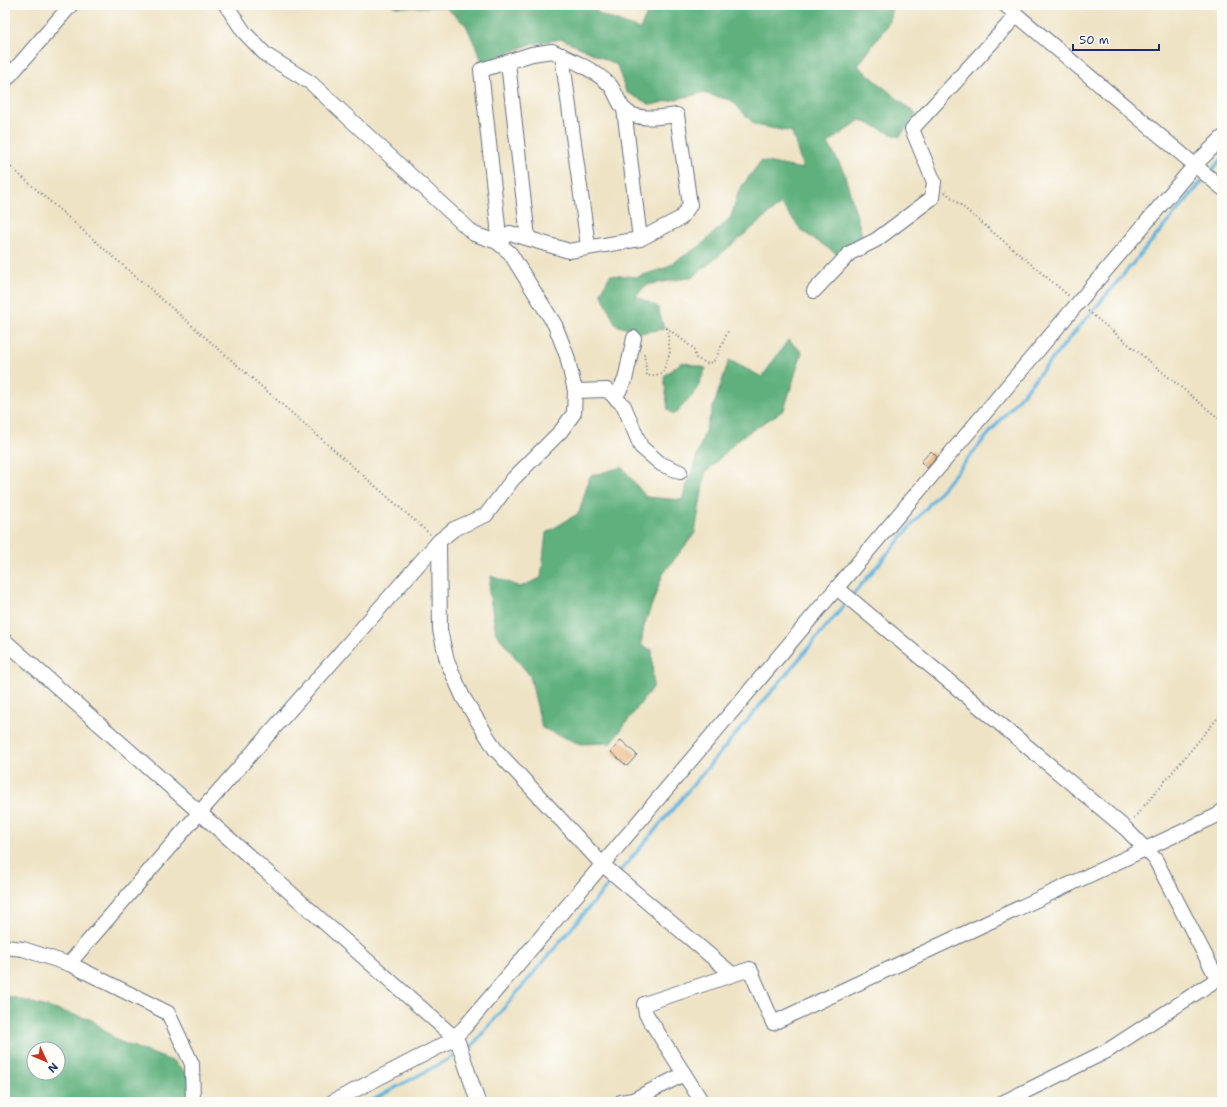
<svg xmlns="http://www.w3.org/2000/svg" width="1227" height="1107" font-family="'Shantell Sans',sans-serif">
	<rect width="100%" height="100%" fill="#fdfcf7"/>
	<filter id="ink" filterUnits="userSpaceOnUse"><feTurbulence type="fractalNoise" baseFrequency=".025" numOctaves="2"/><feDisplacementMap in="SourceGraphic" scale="8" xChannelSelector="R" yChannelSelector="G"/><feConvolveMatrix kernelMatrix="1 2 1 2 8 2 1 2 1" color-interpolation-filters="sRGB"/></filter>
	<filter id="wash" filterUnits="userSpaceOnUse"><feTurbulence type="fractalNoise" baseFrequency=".012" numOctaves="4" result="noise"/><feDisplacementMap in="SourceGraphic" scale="16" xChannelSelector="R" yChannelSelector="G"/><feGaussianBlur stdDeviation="0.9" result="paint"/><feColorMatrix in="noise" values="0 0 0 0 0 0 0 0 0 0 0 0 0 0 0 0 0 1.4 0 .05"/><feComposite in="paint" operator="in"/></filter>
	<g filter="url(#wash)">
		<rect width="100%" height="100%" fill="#eee3c5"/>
		<!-- forest -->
		<g fill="#5eb07d" stroke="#3c706e" fill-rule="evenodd">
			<polygon points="392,5 589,5 603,16 640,29 651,5 892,5 890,21 858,66 917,115 899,137 860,120 828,143 844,172 864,242 840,256 802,231 781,204 693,277 646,285 636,296 658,307 664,329 639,333 616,325 601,293 610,275 637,277 665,268 700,246 731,217 739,190 761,161 803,169 792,132 755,125 731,100 702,93 651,105 626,92 617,65 562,39 531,44 483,63 466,25 445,7 396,7"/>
			<polygon points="788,340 802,352 784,410 740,438 705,473 695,533 663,574 644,626 641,645 652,650 653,687 611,743 580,744 542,728 530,676 496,633 489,592 491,576 520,587 541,578 546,533 579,513 590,476 622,467 646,497 682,500 729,360 762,377"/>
			<polygon points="682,362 706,368 695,393 674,415 668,410 664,376"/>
			<path d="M5,995L92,1020L118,1041L175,1062L197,1084L198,1102H5ZM34,1049H58V1073H34Z"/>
		</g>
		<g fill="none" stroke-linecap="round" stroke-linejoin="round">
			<!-- stream -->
			<g stroke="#65b5e0" stroke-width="3.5">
				<polyline points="1209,174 1222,158"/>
				<polyline points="851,597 1205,178"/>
				<polyline points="618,874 847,602"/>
				<polyline points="465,1050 471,1047 614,878"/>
				<polyline points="369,1102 458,1054"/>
			</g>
		</g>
		<g id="blocks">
			<!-- building -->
			<g fill="#eab881">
				<polygon points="931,451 937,457 927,468 921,462"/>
				<polygon points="621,740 637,755 627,766 611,752"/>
			</g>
		</g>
	</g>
	<g filter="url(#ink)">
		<use href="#blocks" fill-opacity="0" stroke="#656e82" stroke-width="1"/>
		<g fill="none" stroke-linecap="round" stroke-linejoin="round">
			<!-- minor casing -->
			<g stroke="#656e82" stroke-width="16">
				<g id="minor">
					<polyline points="1005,5 1222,188"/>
					<path d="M552,51C572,60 595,70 610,85C616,92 618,103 624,109C636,122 661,117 677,115L690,205L681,218L640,239L569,251L510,233L497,242L498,226L481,70L532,54Z"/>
					<polyline points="562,55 588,246"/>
					<polyline points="508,63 528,238"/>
					<polyline points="5,81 71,5"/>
					<polyline points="624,109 640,239"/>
					<polyline points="814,291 850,253 876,240 932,198 934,182 912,129 1017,15"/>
					<polyline points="575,391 607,390 624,406 641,447 661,464 680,472"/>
					<polyline points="615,398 625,380 634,338"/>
					<polyline points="439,541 440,630 447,661 463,697 495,749 603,865 732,974"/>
					<polyline points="837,588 1125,828 1155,859 1217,978"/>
					<polyline points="5,641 454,1037 458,1042 478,1102"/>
					<polyline points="5,947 23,949 72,965 168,1013 192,1064 193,1102"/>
					<polyline points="72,965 73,959 200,812 439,541 454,529 486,515 513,479 561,431 574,413 575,391 567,356 555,325 510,253 497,242 474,234 311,83 266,55 244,32 226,5"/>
					<polyline points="332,1102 450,1041 464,1028 1194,166 1222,138"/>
					<polyline points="621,1102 633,1100 684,1074"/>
					<polyline points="702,1102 646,1014 644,1004 750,969 773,1023 1218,815 1222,811"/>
					<polyline points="1004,1102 1107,1051 1222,976"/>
				</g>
			</g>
			<!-- path -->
			<g stroke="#656e82" stroke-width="2" stroke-dasharray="1 3" stroke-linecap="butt">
				<polyline points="5,162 430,534"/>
				<polyline points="945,192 1069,296"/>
				<polyline points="1088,311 1222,421"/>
				<polyline points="644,354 647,376 662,374 670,353 667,328 693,348 696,358 708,364 715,360 729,329"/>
				<polyline points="1134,818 1222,713"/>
			</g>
			<!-- minor -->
			<use href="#minor" stroke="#fff" stroke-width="14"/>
		</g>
	</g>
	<!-- margin -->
	<rect width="1227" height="1107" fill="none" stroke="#fdfcf7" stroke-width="20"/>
	<!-- north arrow -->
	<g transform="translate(46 1061) rotate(134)"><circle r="19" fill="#fdfcf7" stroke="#a3aaba"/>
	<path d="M0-3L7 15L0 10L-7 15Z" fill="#c8321e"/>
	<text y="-6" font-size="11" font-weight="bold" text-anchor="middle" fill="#1b2f5e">N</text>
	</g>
	<!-- scale -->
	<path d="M1073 44v6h86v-6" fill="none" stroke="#1b2f5e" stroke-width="2"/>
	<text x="1079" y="44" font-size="12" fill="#1b2f5e" stroke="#fdfcf7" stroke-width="3" paint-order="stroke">50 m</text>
</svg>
